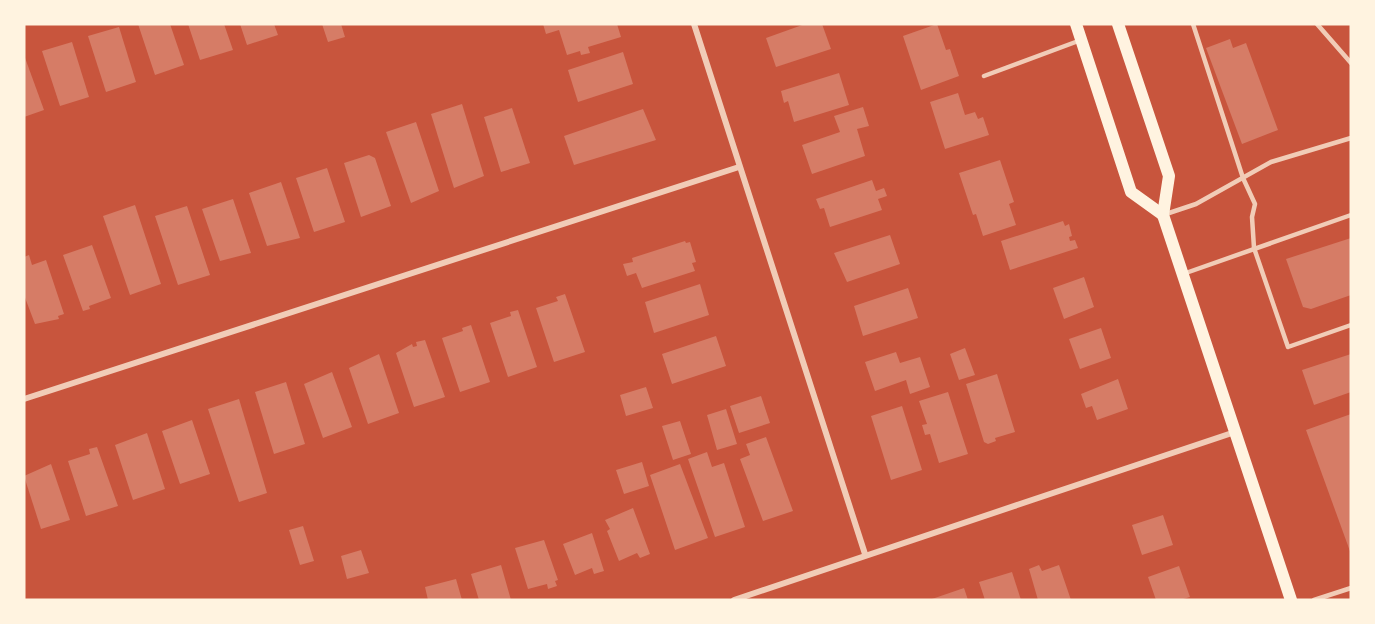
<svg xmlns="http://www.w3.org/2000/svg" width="1375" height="624" font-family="'DM Sans',sans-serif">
	<rect width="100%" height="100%" fill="#c8553d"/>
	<!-- building -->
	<g fill="#d67c66">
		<polygon points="138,24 170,24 184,65 155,75"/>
		<polygon points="188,24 224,24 233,50 200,60"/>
		<polygon points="240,24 274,24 278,35 247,45"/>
		<polygon points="322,24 341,24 345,37 328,42"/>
		<polygon points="543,24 617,24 621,37 588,47 590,53 581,55 580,51 567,55 559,30 546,34"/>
		<polygon points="805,24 822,24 831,49 776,67 766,38"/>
		<polygon points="937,24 946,50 950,49 959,76 921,90 903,36"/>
		<polygon points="119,27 136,82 106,92 88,36"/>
		<polygon points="1230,39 1233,48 1246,43 1278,130 1242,144 1206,48"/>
		<polygon points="72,42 89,97 60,106 42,51"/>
		<polygon points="623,52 633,84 578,102 568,70"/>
		<polygon points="24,55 44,110 24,117"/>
		<polygon points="839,73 849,105 794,122 788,101 784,103 781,91"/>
		<polygon points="958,93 965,115 975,112 978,119 983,117 989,135 945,149 930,102"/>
		<polygon points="462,104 484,176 454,188 431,114"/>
		<polygon points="863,107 869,126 857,129 865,156 812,174 802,145 840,132 834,116"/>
		<polygon points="512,108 530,163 501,172 484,117"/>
		<polygon points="643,109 656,140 574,165 564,136"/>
		<polygon points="416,122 439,191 411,203 386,132"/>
		<polygon points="369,155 375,158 391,206 361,217 344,163"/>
		<polygon points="1000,160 1014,202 1009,204 1016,225 983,236 976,214 973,215 959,173"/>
		<polygon points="327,168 345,222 314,232 296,178"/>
		<polygon points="872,180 876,191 884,188 887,196 878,199 882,210 830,227 824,208 820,209 816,199"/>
		<polygon points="281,182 300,238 267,246 249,193"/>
		<polygon points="233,199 251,253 220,261 202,209"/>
		<polygon points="135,205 161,284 130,295 103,216"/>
		<polygon points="187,206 210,275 178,285 155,216"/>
		<polygon points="1063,221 1065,226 1069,224 1072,236 1069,237 1070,241 1075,240 1078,248 1010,270 1001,241"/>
		<polygon points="890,235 900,264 847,282 834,253"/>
		<polygon points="1351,238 1351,295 1311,309 1303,307 1286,259"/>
		<polygon points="685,241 686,243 690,242 696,262 692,263 695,271 642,288 636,273 627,276 623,264 633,262 632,258"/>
		<polygon points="92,245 111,298 89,306 90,309 83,311 63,255"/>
		<polygon points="29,255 32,265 46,260 64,314 58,316 59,319 35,324 24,295 24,257"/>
		<polygon points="1084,277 1094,307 1064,319 1053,288"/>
		<polygon points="700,284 709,315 654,333 645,302"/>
		<polygon points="908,288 918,318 863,336 854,306"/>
		<polygon points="565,294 585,352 554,362 536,308 558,301 556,297"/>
		<polygon points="518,310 537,367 508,377 490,323 511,316 510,312"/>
		<polygon points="471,325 490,382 460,392 442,338 463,331 462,328"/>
		<polygon points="1101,328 1111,358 1080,369 1069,339"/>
		<polygon points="716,336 726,366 672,384 662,354"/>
		<polygon points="425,340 445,397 414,407 396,353 412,344 413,347 417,346 416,342"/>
		<polygon points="965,348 975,375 959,380 950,354"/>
		<polygon points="896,352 900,363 920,357 930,387 910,394 906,380 875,391 865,362"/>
		<polygon points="379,354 399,413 368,424 349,368"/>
		<polygon points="1351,354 1351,392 1314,405 1302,370"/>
		<polygon points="332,372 352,427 323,438 304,384"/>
		<polygon points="997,374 1015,432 995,438 996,441 988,444 984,442 966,384"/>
		<polygon points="1118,379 1128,409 1097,420 1092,406 1086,408 1081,394"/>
		<polygon points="286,382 305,444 274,454 255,392"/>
		<polygon points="646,387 653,408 626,416 620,395"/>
		<polygon points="948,392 968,454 939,463 930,434 925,435 922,425 927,424 919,401"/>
		<polygon points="761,396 770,423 739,433 730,406"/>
		<polygon points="239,399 267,493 239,502 208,409"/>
		<polygon points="902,406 922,470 891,480 871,416"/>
		<polygon points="726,409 737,444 717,450 707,415"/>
		<polygon points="1351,414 1351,554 1306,430"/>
		<polygon points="192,420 210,474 180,484 162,431"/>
		<polygon points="680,421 691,454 673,460 662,426"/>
		<polygon points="147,433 165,489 133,500 115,445"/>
		<polygon points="766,437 793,511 763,521 740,459 750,455 746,444"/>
		<polygon points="97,447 118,506 86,516 68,461 90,454 89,449"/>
		<polygon points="707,452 712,467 724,463 745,527 715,537 688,459"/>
		<polygon points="642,462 649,486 624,494 616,470"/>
		<polygon points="51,464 70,520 41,529 24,476"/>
		<polygon points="680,464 708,538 675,550 650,475"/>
		<polygon points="633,508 650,554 640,558 637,553 619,561 607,531 610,529 605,520"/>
		<polygon points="1163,515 1173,545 1142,555 1132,525"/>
		<polygon points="303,526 314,561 300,565 289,530"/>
		<polygon points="592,533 604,571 594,574 592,568 575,575 563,544"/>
		<polygon points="544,540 558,580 555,581 557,586 548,589 547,584 528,589 515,548"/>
		<polygon points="361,550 369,573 347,579 341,556"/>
		<polygon points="501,565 511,600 479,600 471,574"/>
		<polygon points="1039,565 1042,571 1059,565 1071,600 1038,600 1029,569"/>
		<polygon points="1179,566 1190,597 1180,600 1156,600 1148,577"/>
		<polygon points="1012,572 1021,600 985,600 979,582"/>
		<polygon points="456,579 462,600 428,600 425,587"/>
		<polygon points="964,588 968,600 929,600"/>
	</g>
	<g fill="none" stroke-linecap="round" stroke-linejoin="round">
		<!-- service -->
		<g stroke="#f1ccb7" stroke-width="4.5">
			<polyline points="1193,24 1243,178 1255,204 1252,217 1254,248 1288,347 1351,325"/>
			<polyline points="1317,24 1351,63"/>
			<polyline points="984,76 1081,40"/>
			<polyline points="1166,214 1196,204 1271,162 1351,138"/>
			<polyline points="1183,274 1351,215"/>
			<polyline points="1314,600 1351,588"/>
		</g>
		<!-- minor -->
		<g stroke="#f1ccb7" stroke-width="6">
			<polyline points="694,24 865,554"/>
			<polyline points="24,399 739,167"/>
			<polyline points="734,600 1235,432"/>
		</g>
		<!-- secondary -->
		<g stroke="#fff3e0" stroke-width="12">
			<polyline points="1076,24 1131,192 1163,215"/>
			<polyline points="1118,24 1169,176 1163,215 1291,600"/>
		</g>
	</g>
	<!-- border -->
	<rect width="1375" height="624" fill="none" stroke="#fff3e0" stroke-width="51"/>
</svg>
